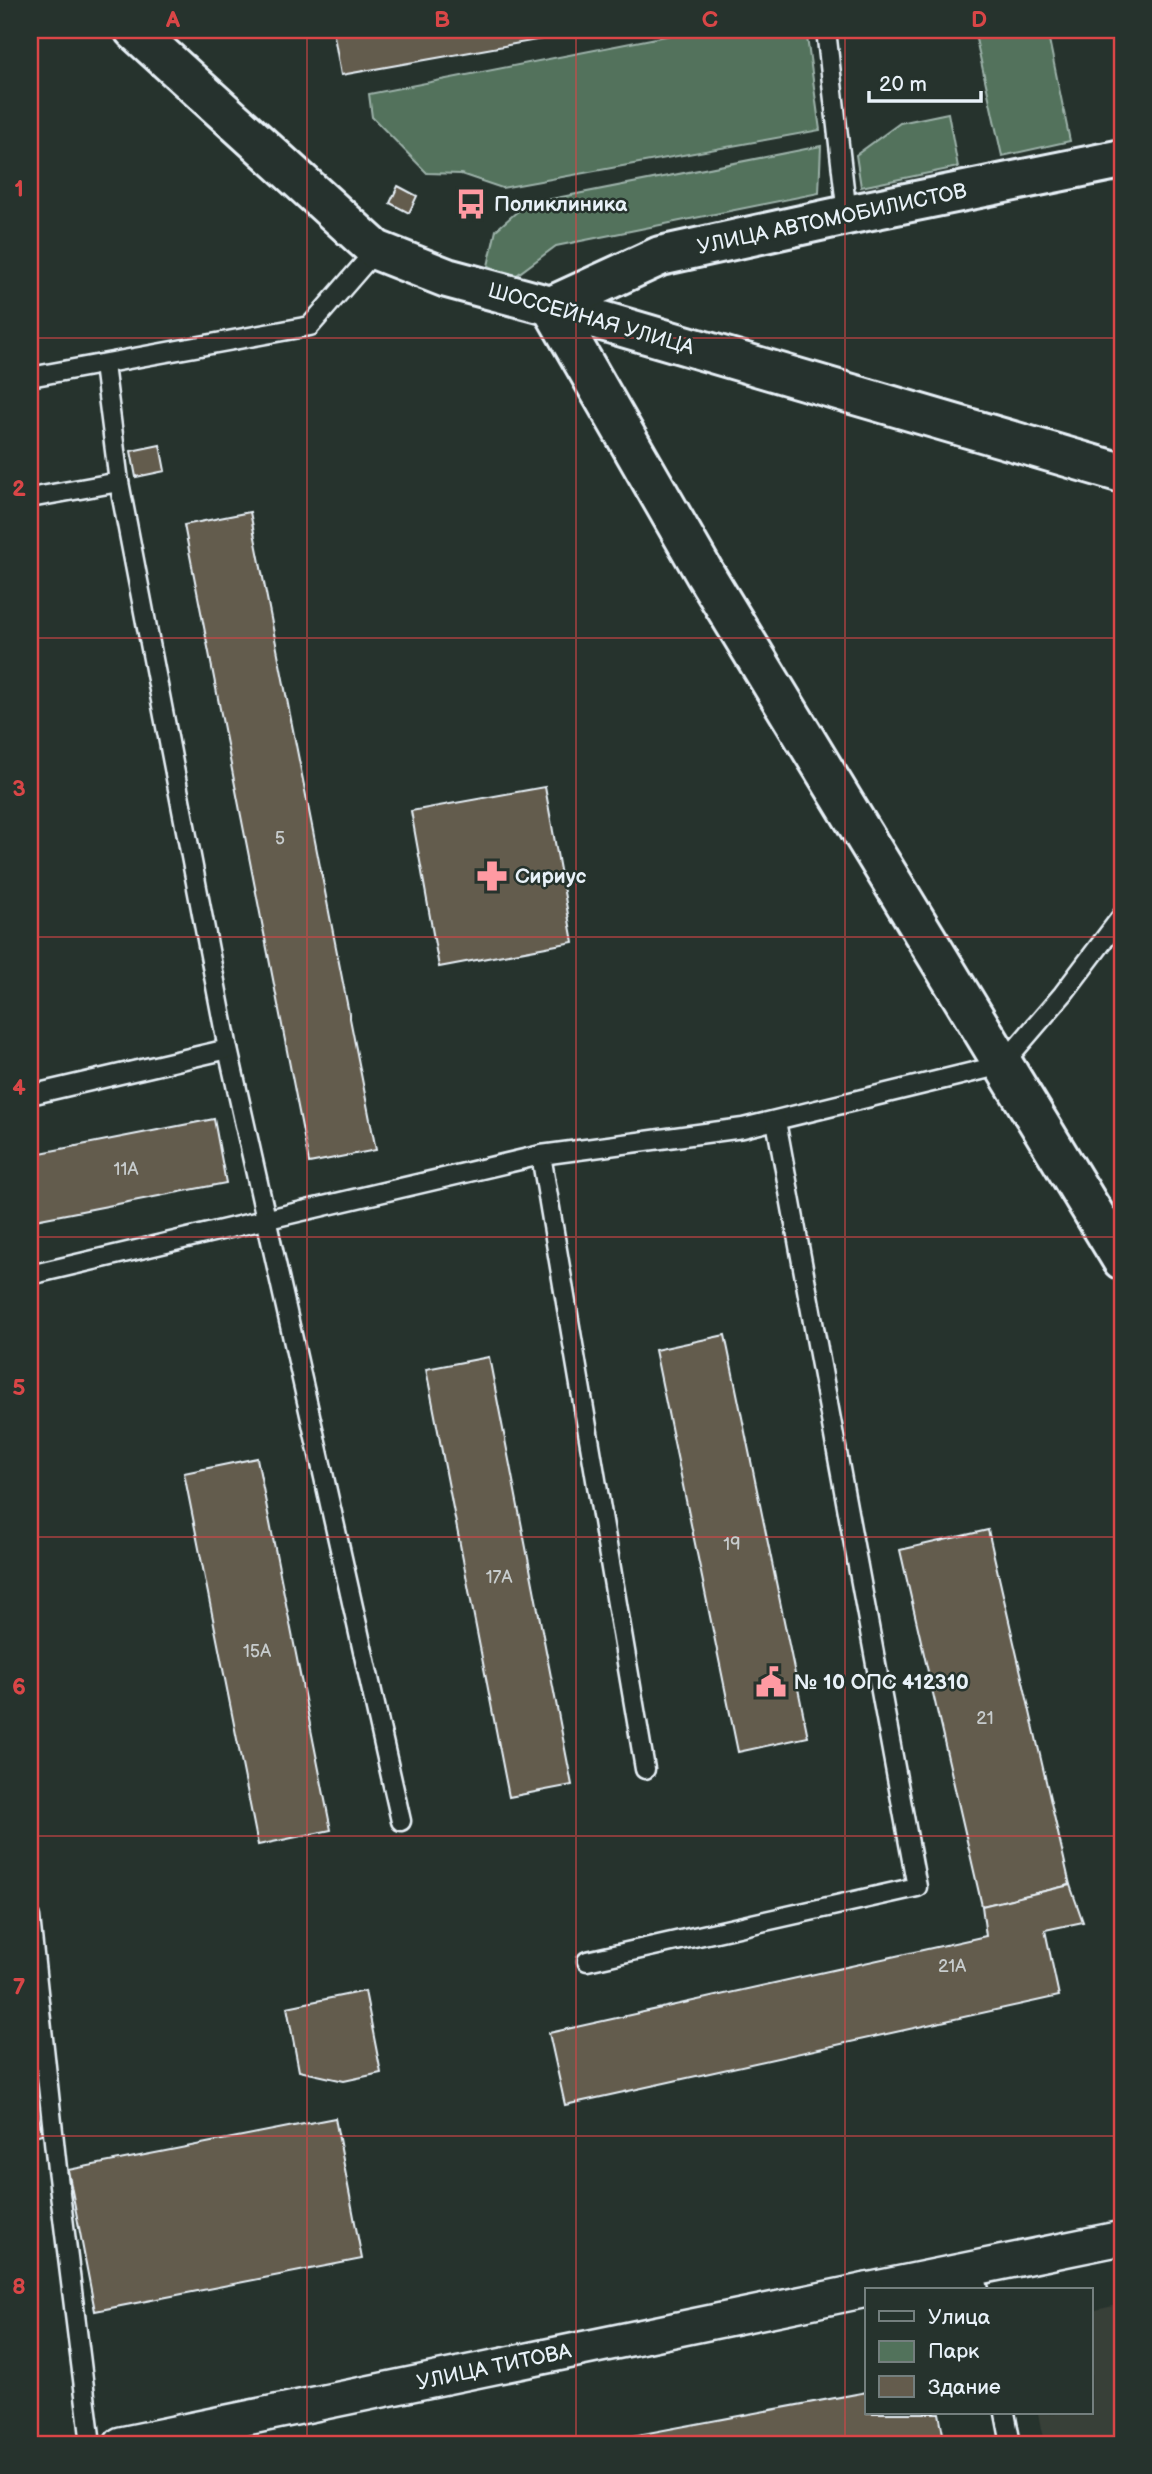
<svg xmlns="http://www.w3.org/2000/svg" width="1152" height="2474" font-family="'Balsamiq Sans',sans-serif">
	<rect width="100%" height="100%" fill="#26332d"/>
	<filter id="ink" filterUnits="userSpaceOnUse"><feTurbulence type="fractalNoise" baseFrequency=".0143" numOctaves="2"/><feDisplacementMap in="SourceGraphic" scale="14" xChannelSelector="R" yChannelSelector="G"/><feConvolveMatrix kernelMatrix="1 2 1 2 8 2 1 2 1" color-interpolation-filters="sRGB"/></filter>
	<g filter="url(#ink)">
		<!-- built -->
		<polygon fill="#393f37" points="1122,2304 1122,2444 1044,2444 1038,2413 1091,2413 1091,2311"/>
		<!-- green -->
		<g fill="#52725b" stroke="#9db2aa" stroke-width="2">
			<polygon points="697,30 806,30 820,130 502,188 461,174 427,173 372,117 369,94"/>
			<polygon points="974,30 1047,30 1070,141 1002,156"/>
			<polygon points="948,113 958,167 861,187 856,155 900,123"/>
			<polygon points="821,146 819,193 556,246 514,277 488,266 496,230 526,204"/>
		</g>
		<!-- building -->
		<g fill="#645c4d" stroke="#e8f1f8" stroke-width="2">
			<polygon points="333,30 593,30 341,75"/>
			<polygon points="398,186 417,196 409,213 390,203"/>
			<polygon points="160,445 165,471 136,477 131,451"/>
			<polygon points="250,512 376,1150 309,1163 184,525"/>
			<polygon points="545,787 573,942 439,967 411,811"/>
			<polygon points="214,1119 226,1183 30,1221 30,1155"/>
			<polygon points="725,1335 808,1737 738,1752 655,1350"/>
			<polygon points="489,1357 572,1785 509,1797 426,1369"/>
			<polygon points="257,1458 331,1830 258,1845 184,1473"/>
			<polygon points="988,1530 1070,1885 982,1906 900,1550"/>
			<polygon points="1070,1885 1083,1922 1045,1930 1059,1996 565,2105 549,2033 986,1936 982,1906"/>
			<polygon points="365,1991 381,2073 344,2081 299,2071 287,2007"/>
			<polygon points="30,2079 42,2134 30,2137"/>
			<polygon points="335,2118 362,2259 95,2311 68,2170"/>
			<polygon points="867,2392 867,2413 939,2413 945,2444 605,2444 605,2441"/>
		</g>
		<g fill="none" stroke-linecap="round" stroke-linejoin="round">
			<!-- lane casing -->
			<g stroke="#e8f1f8" stroke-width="23">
				<g id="lane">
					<polyline points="826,30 847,215"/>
					<polyline points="104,365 119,482 228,1049 401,1821"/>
					<polyline points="30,377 310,326 376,250"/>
					<polyline points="30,498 119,482"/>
					<polyline points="30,1095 228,1049"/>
					<polyline points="541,1155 645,1769"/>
					<polyline points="30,1275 541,1155 743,1128 1002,1065 1063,994 1122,916"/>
					<polyline points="30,1917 57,2169 91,2444"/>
					<polyline points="587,1961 917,1887 776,1121"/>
					<polyline points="974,2268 979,2290"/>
					<polyline points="1005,2413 1011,2444"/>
				</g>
			</g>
			<!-- street casing -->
			<g stroke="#e8f1f8" stroke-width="38">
				<g id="street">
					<polyline points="867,2290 1122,2238"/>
					<polyline points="121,2444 867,2290"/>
				</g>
			</g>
			<!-- secondary casing -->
			<g stroke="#e8f1f8" stroke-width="44">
				<g id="secondary">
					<polyline points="134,30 376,250 447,278 551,306 1122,473"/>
					<polyline points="1122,159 847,215 660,256 551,306 705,574 1122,1260"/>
				</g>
			</g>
			<!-- lane -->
			<use href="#lane" stroke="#26332d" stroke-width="18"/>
			<!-- street -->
			<use href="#street" stroke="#26332d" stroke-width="33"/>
			<!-- secondary -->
			<use href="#secondary" stroke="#26332d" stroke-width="38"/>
		</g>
	</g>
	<!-- grid -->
	<path fill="none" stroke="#d94647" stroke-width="2" stroke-opacity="0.55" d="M307,30V2444M576,30V2444M845,30V2444M30,338H1122M30,638H1122M30,937H1122M30,1237H1122M30,1537H1122M30,1836H1122M30,2136H1122"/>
	<!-- icons -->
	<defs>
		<g id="bus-bare" transform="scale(2.415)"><path d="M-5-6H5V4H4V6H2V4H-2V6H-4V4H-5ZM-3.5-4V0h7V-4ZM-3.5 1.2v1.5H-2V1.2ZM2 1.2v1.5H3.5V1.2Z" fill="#ff9aa2" stroke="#26332d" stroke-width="2.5" paint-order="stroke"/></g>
		<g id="pharmacy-bare" transform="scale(2.415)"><path d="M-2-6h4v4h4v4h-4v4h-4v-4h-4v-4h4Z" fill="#ff9aa2" stroke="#26332d" stroke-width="2.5" paint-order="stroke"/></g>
		<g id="civic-bare" transform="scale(2.415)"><path d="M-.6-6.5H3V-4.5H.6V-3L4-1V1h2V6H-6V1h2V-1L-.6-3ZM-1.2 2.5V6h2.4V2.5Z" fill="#ff9aa2" stroke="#26332d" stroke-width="2.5" paint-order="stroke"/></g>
	</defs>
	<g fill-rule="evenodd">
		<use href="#bus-bare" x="471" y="204"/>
		<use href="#pharmacy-bare" x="492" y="876"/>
		<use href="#civic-bare" x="771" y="1682"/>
	</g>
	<g text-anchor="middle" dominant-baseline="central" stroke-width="5" stroke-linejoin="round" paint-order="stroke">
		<!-- number labels -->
		<g font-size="18" fill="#c7cccd">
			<text x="280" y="838">5</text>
			<text x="126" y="1169">11А</text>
			<text x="732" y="1544">19</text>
			<text x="499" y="1577">17А</text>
			<text x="257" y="1651">15А</text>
			<text x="985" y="1718">21</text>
			<text x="952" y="1966">21А</text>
		</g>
		<!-- poi labels -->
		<g font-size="21" font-weight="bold" fill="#e8f1f8" stroke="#26332d" text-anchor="start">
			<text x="494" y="204">Поликлиника</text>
			<text x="515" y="876">Сириус</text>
			<text x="794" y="1682">№ 10 ОПС 412310</text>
		</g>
		<!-- street labels -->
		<g font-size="21" fill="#e8f1f8" stroke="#26332d">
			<text transform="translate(832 219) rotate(-12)">УЛИЦА АВТОМОБИЛИСТОВ</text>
			<text transform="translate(591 319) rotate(16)">ШОССЕЙНАЯ УЛИЦА</text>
			<text transform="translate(494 2367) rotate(-12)">УЛИЦА ТИТОВА</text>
		</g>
	</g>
	<!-- margin -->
	<rect width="1152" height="2474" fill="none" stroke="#26332d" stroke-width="77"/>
	<!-- legend -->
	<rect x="865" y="2288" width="228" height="126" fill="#26332d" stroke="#747f7e" stroke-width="2"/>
	<rect x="879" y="2311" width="35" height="10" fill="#26332d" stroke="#747f7e" stroke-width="2"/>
	<text x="928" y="2324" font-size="21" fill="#e8f1f8">Улица</text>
	<rect x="879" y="2341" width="35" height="21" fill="#52725b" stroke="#747f7e" stroke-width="2"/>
	<text x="928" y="2358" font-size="21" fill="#e8f1f8">Парк</text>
	<rect x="879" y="2376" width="35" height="21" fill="#645c4d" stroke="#747f7e" stroke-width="2"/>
	<text x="928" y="2394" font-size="21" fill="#e8f1f8">Здание</text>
	<!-- scale -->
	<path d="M869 91v10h112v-10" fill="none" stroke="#e8f1f8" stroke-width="3.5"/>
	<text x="879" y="91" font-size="21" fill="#e8f1f8" stroke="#26332d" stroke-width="5" paint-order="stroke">20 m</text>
	<rect x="38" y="38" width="1076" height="2398" fill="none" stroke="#d94647" stroke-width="2.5"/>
	<g font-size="23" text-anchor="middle" font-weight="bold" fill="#d94647">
		<text x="173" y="27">A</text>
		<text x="442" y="27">B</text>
		<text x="710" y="27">C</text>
		<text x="979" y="27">D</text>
		<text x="19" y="196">1</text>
		<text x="19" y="496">2</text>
		<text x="19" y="796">3</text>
		<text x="19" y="1095">4</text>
		<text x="19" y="1395">5</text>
		<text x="19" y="1694">6</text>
		<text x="19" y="1994">7</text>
		<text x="19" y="2294">8</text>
	</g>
</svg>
